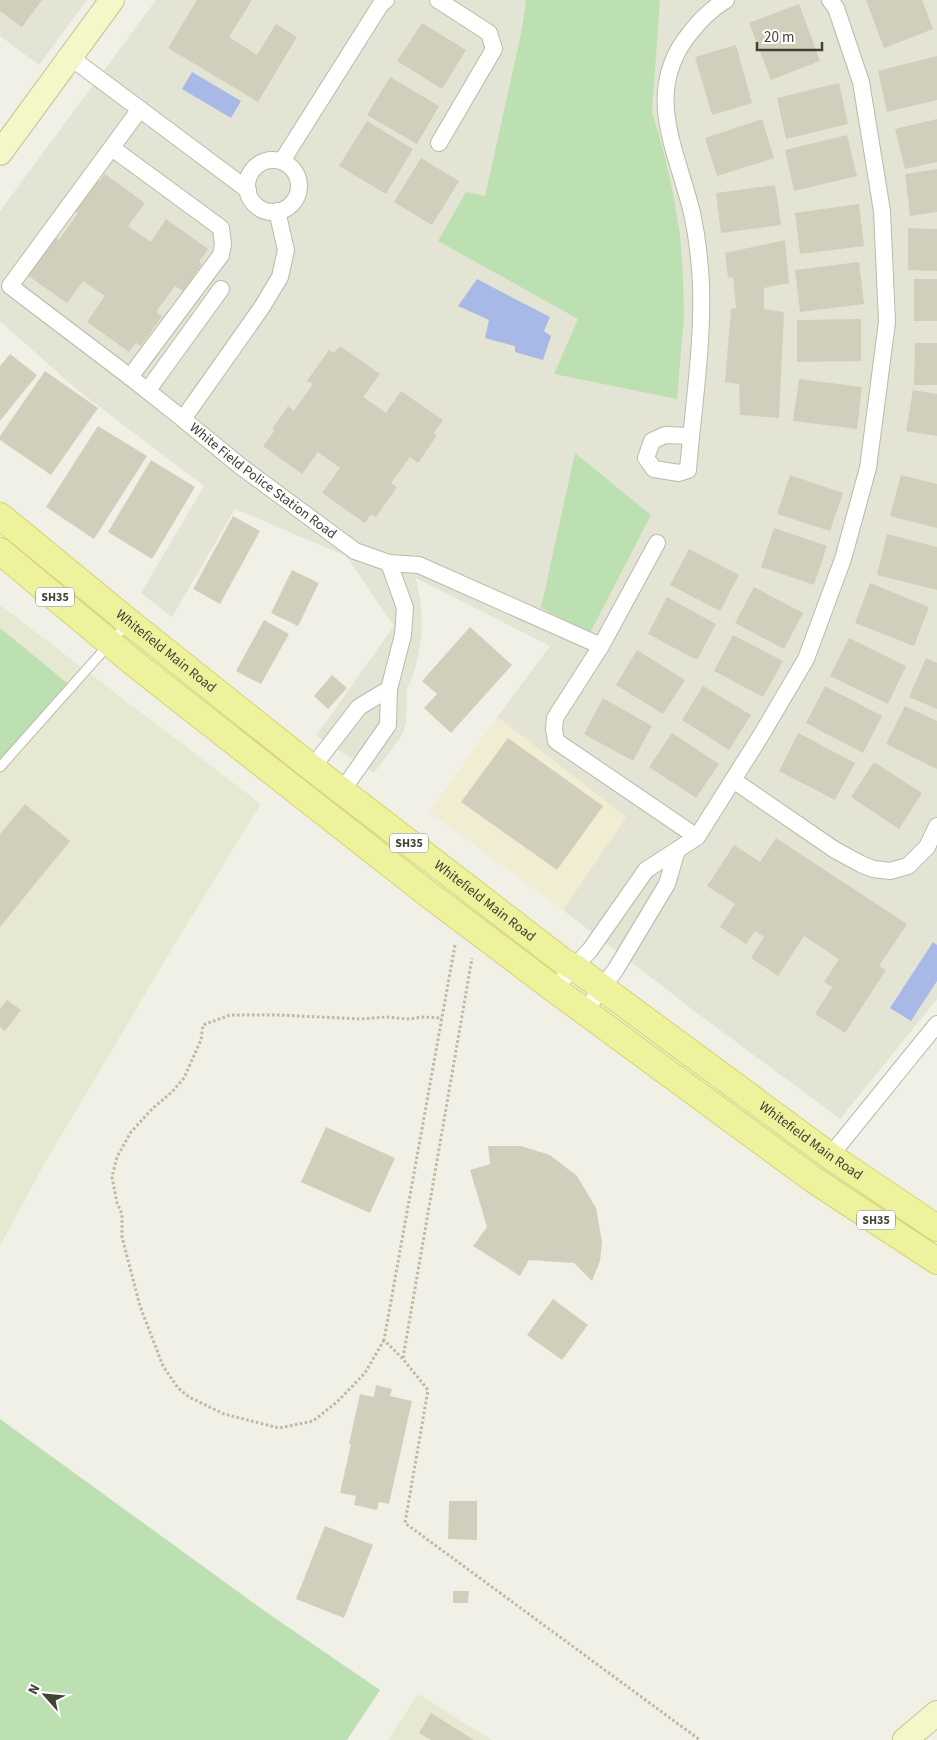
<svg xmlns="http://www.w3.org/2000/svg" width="937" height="1740" font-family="'Source Sans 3',sans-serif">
	<rect width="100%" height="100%" fill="#f0f0e6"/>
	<!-- residential -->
	<g fill="#e4e4d4">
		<polygon points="0,0 87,0 39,65 0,36"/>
		<polygon points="156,0 937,0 937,999 840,1119 697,1013 563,910 626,817 497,717 550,646 416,578 420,598 422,624 420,646 416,665 412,678 407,689 406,723 401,737 374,773 316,736 394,626 346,556 235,509 172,617 141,593 204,486 76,389 0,321 0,211"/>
	</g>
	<!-- commercial -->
	<polygon fill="#f0edd3" points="497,717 626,817 563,910 429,812"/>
	<!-- education -->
	<g fill="#e7e8d1">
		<polygon points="0,605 261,804 176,942 42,1168 0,1246"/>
		<polygon points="418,1694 492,1740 388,1740"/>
	</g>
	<!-- green -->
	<g fill="#bde0b3">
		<polygon points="526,0 660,0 652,112 664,153 673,193 680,235 683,276 684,317 677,399 554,374 578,319 438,241 466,192 485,196 522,29"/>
		<polygon points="575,453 651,515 590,633 541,608"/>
		<polygon points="0,628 72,687 0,771"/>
		<polygon points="0,1419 266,1612 380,1690 347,1740 0,1740"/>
	</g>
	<!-- water -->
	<g fill="#a8b9e7">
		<polygon points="192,72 241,101 231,118 182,89"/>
		<polygon points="477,279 550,317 544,331 551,336 543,360 515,352 515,346 485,338 489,320 458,306"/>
		<polygon points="933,942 937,945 937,981 911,1021 890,1008"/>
	</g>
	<!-- building -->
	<g fill="#d1cfbc">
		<polygon points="0,0 42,0 22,27 0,11"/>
		<polygon points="197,0 252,0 229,37 257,55 276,24 297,37 258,102 168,48"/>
		<polygon points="866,0 922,0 933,29 884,48"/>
		<polygon points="799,4 820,61 771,80 749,23"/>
		<polygon points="422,23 466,50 442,89 397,61"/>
		<polygon points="736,45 752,103 712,115 695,57"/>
		<polygon points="937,56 937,100 887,112 878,71"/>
		<polygon points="390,77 439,106 417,144 367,115"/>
		<polygon points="839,83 848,124 786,139 777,98"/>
		<polygon points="762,119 774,158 717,176 705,138"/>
		<polygon points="937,119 937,162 905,169 895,129"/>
		<polygon points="367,121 413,149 386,194 339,166"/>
		<polygon points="847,135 857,176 794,191 785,150"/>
		<polygon points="421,158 459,181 432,225 394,202"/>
		<polygon points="937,169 937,212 910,216 905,174"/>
		<polygon points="105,174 145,203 128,226 151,242 166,219 208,249 199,262 202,264 183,291 175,286 156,312 162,316 141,346 136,343 129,352 87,322 105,296 83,281 67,303 27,275 53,235 59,240 78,213 72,209 94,179 99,182"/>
		<polygon points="775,185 781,225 721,233 716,193"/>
		<polygon points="859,204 864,246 800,254 795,213"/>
		<polygon points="908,228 937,229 937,271 908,270"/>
		<polygon points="785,240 789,283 764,288 764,309 784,312 779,418 740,415 739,384 725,382 731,309 736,308 733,278 728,277 725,253"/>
		<polygon points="859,262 864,304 800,312 795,270"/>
		<rect x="914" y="279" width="23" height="42"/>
		<polygon points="861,319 861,361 797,362 797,320"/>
		<polygon points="915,343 937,343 937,385 914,385"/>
		<polygon points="340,346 380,374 363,397 386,413 401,391 443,420 434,433 437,435 418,463 410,457 391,483 397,487 376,517 371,514 365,523 322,493 340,468 318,452 302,474 263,446 275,430 272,429 288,406 294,411 313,384 307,381 329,350 334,353"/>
		<polygon points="10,354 37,375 0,421 0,366"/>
		<polygon points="45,371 98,408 51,475 0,440 0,436"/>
		<polygon points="799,379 862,387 857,429 793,421"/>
		<polygon points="913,390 937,394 937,436 906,431"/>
		<polygon points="98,426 147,456 94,539 46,507"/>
		<polygon points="151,460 195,487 152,559 108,532"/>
		<polygon points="790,475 843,493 830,531 777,514"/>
		<polygon points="901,475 937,484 937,528 890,516"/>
		<polygon points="233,516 260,531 220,604 193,589"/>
		<polygon points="774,528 827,546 814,585 761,567"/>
		<polygon points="887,534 937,547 937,590 877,575"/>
		<polygon points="689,549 739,575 720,611 670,585"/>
		<polygon points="292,570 319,583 298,626 271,613"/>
		<polygon points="870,583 929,607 914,646 855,623"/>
		<polygon points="754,587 803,613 784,649 735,623"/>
		<polygon points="667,597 716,624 697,660 648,634"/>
		<polygon points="264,620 289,634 261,684 236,671"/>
		<polygon points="470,627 512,665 451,733 424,708 437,694 422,681"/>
		<polygon points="733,635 783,661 763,697 714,671"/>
		<polygon points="849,638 906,666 888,704 830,676"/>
		<polygon points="637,650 685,680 663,714 616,685"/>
		<polygon points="926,658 937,663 937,709 909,697"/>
		<polygon points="332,675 347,688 328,709 314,696"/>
		<polygon points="703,686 751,715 729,750 682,720"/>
		<polygon points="825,686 882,716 863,753 806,723"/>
		<polygon points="603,698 652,726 633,761 584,734"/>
		<polygon points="905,706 937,721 937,769 886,744"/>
		<polygon points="672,733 719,764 696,798 649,767"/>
		<polygon points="798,733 855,763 835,800 779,771"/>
		<polygon points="508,738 603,806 557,870 461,802"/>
		<polygon points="874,762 922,793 899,829 851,797"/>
		<polygon points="25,804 70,841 0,927 0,834"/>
		<polygon points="776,838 907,924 879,966 886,970 845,1033 815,1014 832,987 824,982 839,959 804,936 778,976 751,958 764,937 755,931 746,944 720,927 735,904 707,886 734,845 760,862"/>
		<polygon points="7,1000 21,1010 5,1031 0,1027 0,1009"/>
		<polygon points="326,1127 395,1158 370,1213 301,1182"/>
		<polygon points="488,1146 521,1146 550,1155 577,1176 596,1208 602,1242 600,1261 592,1281 574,1263 529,1260 520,1276 473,1246 487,1227 470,1170 490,1164"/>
		<polygon points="553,1299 588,1325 562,1360 527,1335"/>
		<polygon points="376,1385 392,1389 390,1396 412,1401 389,1504 379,1502 377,1510 354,1505 356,1496 340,1493 351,1444 349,1444 360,1394 374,1397"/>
		<polygon points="449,1501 477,1501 477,1540 448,1539"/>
		<polygon points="325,1526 373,1545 344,1618 296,1599"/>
		<polygon points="453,1591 469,1591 468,1603 453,1603"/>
		<polygon points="431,1713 474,1740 431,1740 419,1733"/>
	</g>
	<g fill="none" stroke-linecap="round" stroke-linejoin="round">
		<!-- lane casing -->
		<g stroke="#bbbaa9" stroke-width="11">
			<polyline id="lane" points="0,767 127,624"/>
		</g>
		<!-- street casing -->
		<g stroke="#bbbaa9" stroke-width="18">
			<g id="street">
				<polyline points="438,0 489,33 494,49 439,143"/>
				<polyline points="70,57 248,190"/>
				<polyline points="140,109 10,286 130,377 183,419"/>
				<polyline points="112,148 221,228 223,244 221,255 130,377"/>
				<circle cx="273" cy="186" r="26"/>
				<polyline points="282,161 381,4 386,0"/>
				<path id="s1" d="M277,211L286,250L280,277L262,307L183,419L239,465L355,551L389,563L419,565L601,646L555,718L554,729L556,741L697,837"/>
				<polyline points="148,390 221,289"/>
				<path d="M691,436L665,435L652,441L646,458L654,469L679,473L688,470C693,409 703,346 701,285C700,261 697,236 692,213C677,150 642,92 690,33C701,19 711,9 726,0"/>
				<polyline points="601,646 657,543"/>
				<polyline points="312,768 359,707 389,689"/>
				<polyline points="733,780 835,850 861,864 873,869 890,871 908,866 927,847 937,826"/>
				<polyline points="342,791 388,725 389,689 403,635 405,608 389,563"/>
				<polyline points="677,850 697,837 760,737 806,659 843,559 868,468 887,322 882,211 861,82 836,8 830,0"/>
				<polyline points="554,989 590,950 646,870 677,850 667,884 616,969 585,1011"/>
				<polyline points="830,1156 937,1024"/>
			</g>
		</g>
		<!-- secondary casing -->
		<g stroke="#c2c596" stroke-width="26">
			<g id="secondary">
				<polyline points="0,153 112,0"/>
				<polyline points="905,1740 937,1713"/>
			</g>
		</g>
		<!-- primary casing -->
		<g stroke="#d2d470" stroke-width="28">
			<g id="primary">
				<path id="s2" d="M0,516L129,622L312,768L564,962L574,967L830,1156L937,1228"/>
				<polyline points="0,551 135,664 428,894 554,989 814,1180 937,1261"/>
			</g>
		</g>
		<!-- path -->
		<g stroke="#bbba9c" stroke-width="3" stroke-dasharray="2.5 2.5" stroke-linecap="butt">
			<polyline points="455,945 384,1340 403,1359 428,1390 405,1523 700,1740"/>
			<polyline points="384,1340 365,1373 337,1402 313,1421 279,1428 224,1414 189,1397 178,1388 163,1366 140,1306 122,1237 122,1214 117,1203 112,1177 117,1157 131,1132 153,1108 172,1092 184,1078 201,1040 203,1025 230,1015 279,1015 360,1019 386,1017 407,1019 424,1017 442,1018"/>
			<polyline points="403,1358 472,958"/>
		</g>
		<!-- lane -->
		<use href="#lane" stroke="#fff" stroke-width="9"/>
		<!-- street -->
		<use href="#street" stroke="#fff" stroke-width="16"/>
		<!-- secondary -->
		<use href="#secondary" stroke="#f4f8c8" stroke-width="24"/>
		<!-- primary -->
		<use href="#primary" stroke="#eff29d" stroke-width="26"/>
	</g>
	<g text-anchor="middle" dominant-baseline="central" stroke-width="4.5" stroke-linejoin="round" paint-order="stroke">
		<!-- shield labels -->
		<g fill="#fff" stroke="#7b7a72" stroke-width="1">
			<rect x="36" y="587.5" width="38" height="19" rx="4"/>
			<rect x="390" y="833.5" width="38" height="19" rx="4"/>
			<rect x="857" y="1210.5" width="38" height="19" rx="4"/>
		</g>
		<g font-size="12" font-weight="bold" fill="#424136">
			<text x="55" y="597">SH35</text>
			<text x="409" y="843">SH35</text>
			<text x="876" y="1220">SH35</text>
		</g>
		<!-- street labels -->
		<g font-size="14" fill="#424136" stroke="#fff">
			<text stroke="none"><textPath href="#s1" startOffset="341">White Field Police Station Road</textPath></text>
			<text stroke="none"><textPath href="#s2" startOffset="214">Whitefield Main Road</textPath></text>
			<text stroke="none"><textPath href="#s2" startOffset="619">Whitefield Main Road</textPath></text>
			<text stroke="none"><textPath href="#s2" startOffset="1024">Whitefield Main Road</textPath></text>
		</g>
	</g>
	<!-- north arrow -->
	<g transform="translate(45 1695) rotate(297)" stroke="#ffffff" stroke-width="4" paint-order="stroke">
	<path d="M0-4L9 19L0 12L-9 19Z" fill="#424136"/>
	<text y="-8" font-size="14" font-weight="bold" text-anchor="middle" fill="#424136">N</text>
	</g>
	<!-- scale -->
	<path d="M757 42v8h65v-8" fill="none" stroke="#424136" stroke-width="2.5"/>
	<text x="764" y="42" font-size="15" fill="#424136" stroke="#ffffff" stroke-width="4" paint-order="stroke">20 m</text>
</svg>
